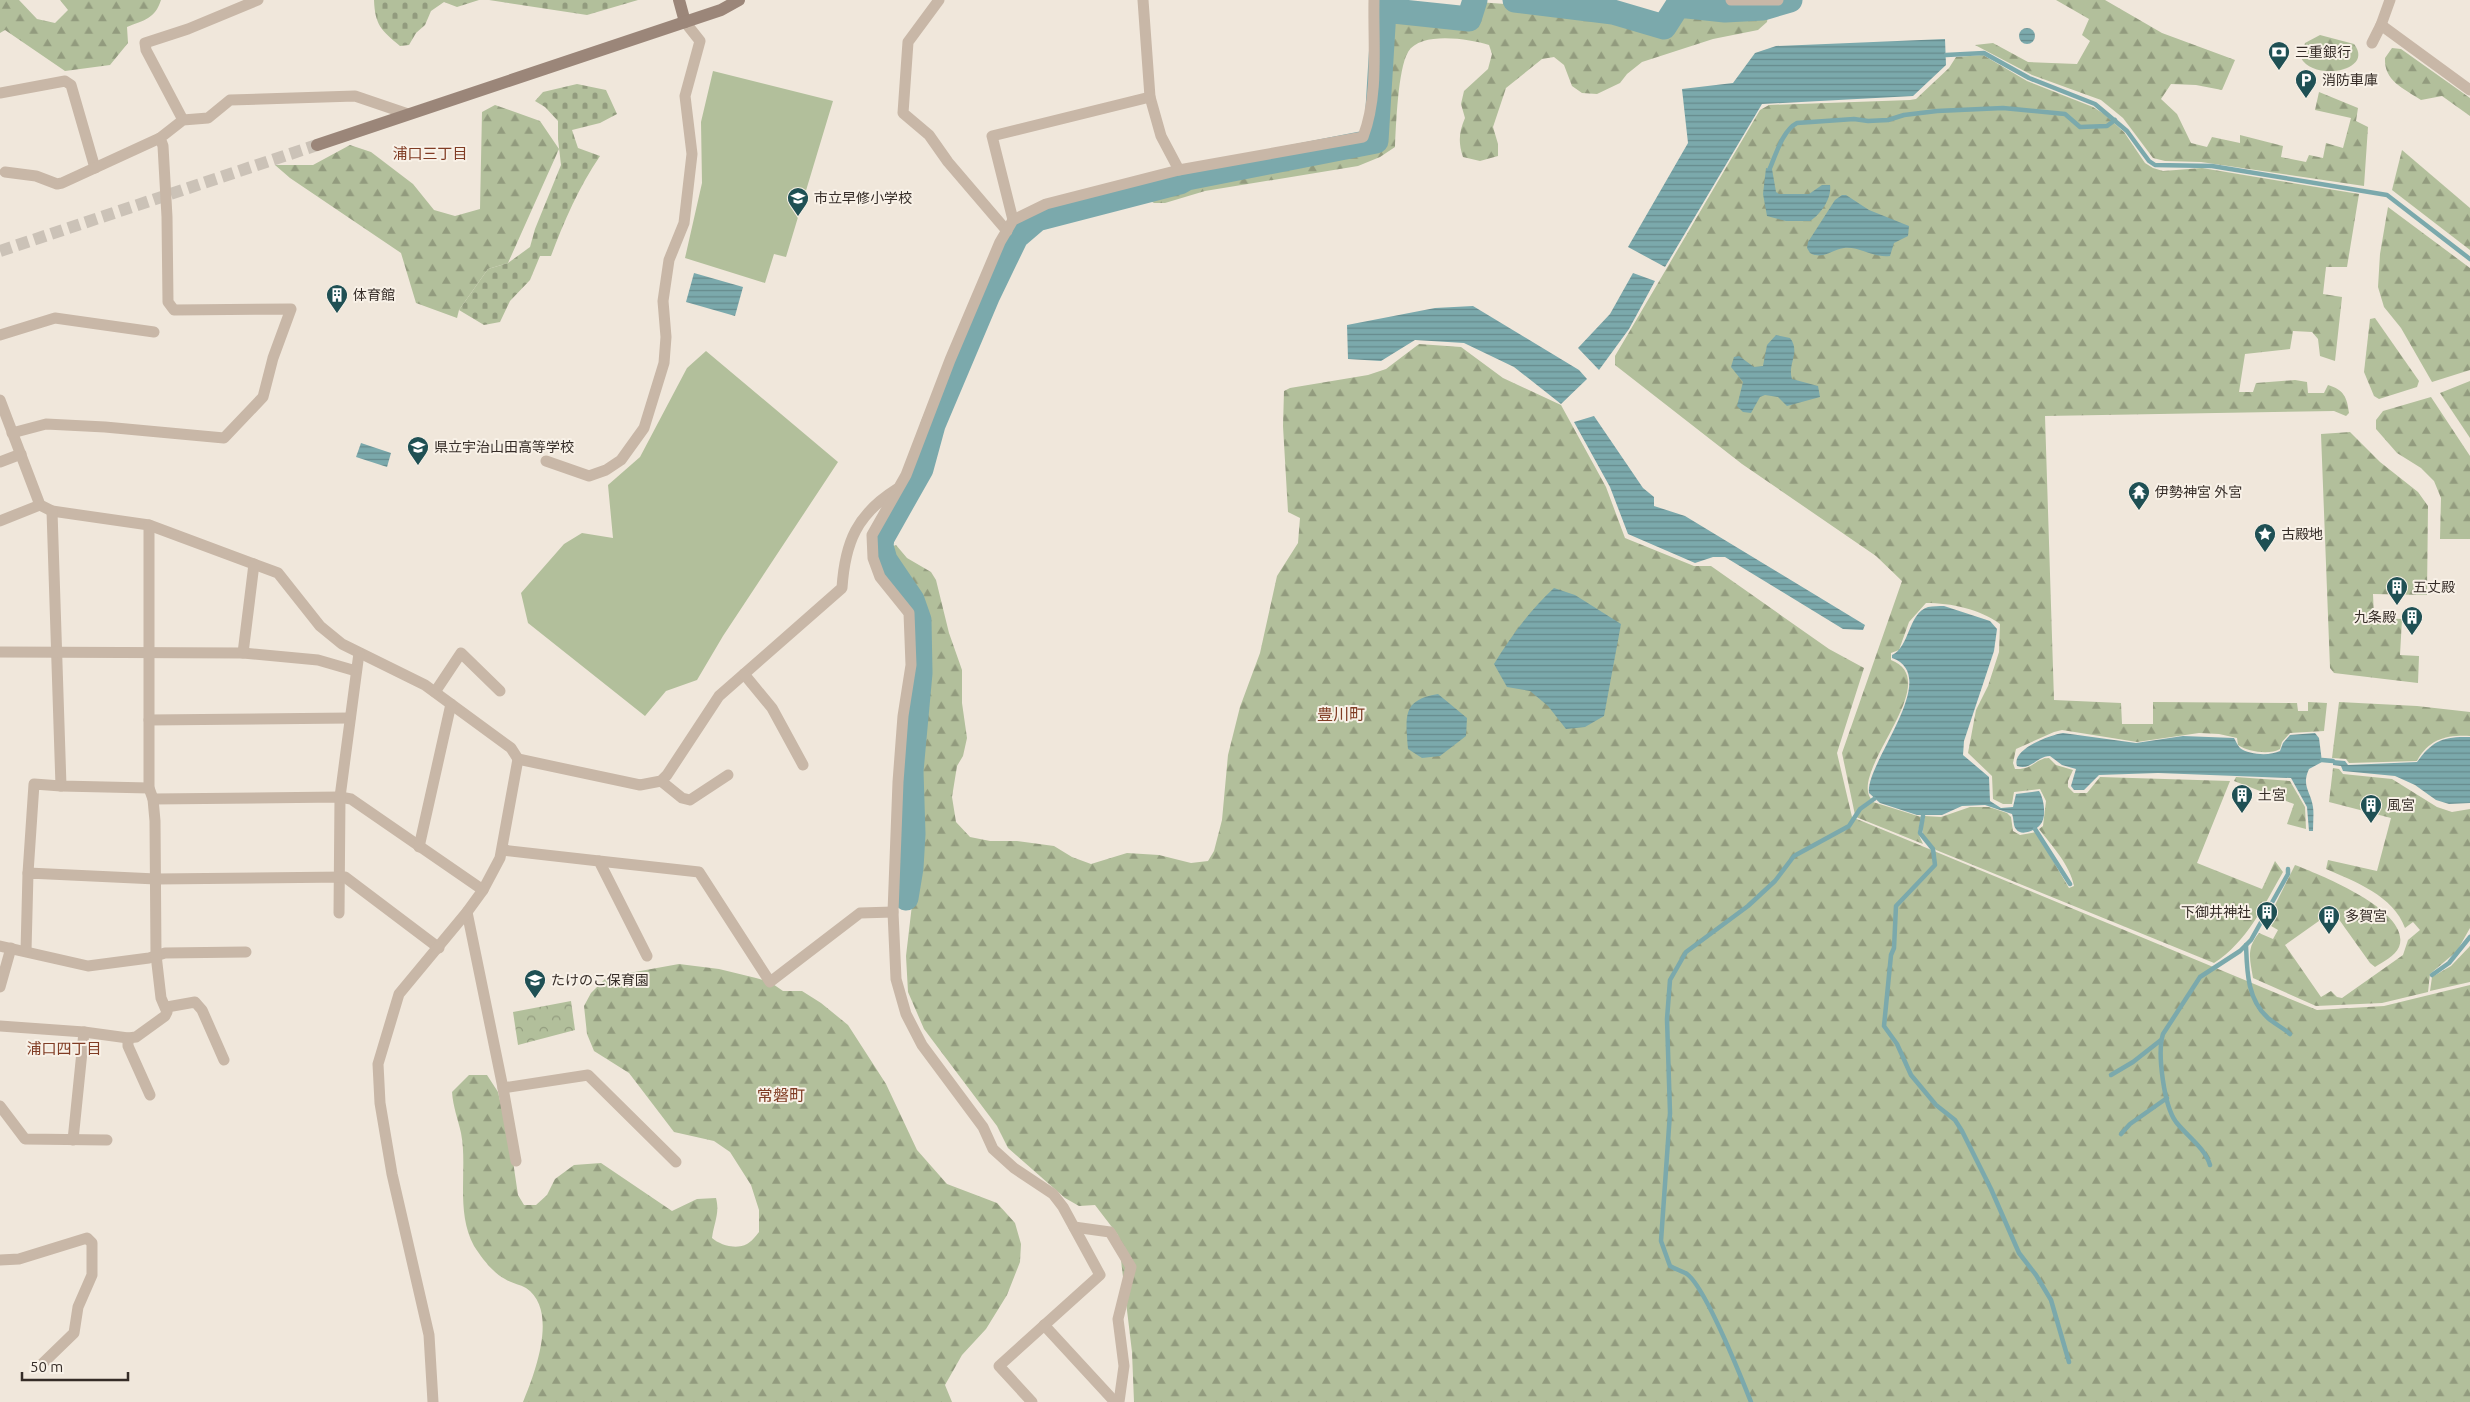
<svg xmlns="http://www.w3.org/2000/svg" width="2470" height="1402" font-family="Ubuntu,'Noto Sans JP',sans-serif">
	<defs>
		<pattern id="forest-firs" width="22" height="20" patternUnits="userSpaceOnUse" patternTransform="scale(1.25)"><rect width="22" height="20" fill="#b2bf9b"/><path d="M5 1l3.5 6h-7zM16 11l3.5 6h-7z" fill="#929b7e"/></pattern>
		<pattern id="cemetery-stones" width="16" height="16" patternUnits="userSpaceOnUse" patternTransform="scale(1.25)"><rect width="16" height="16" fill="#b2bf9b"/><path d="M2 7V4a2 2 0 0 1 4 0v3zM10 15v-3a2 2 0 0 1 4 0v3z" fill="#929b7e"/></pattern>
		<pattern id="park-crowns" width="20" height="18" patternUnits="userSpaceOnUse" patternTransform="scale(1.25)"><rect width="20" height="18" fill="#b2bf9b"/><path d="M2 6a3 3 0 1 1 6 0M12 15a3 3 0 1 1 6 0" fill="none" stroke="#929b7e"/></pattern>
		<pattern id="water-rules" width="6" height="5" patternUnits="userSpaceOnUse" patternTransform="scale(1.25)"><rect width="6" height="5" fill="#7ba9ac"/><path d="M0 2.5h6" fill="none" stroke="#668a8c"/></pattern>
	</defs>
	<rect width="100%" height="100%" fill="#f0e7db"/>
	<!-- forest -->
	<g fill="url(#forest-firs)">
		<path d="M0,0H19L37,19L55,23L68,10L60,0H161C155,19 144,20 127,27L128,43L110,65L65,71L5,30L0,33Z"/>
		<polygon points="2056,0 2105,0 2162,33 2235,60 2222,90 2196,85 2171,84 2161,99 2177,114 2191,143 2207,147 2212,137 2240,143 2240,135 2283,146 2281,157 2306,162 2309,155 2323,158 2326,143 2343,148 2351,118 2315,110 2319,92 2358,108 2356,121 2368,127 2364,186 2201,162 2165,161 2153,158 2123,118 2101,100 2032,75 1975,45 1993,43 2028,62 2077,64 2090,41 2082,35 2089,19"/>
		<path d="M1478,2C1540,7 1606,8 1665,30L1676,11L1681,9L1727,14L1762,13L1768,16L1767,22L1758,30L1713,39L1642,62L1627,74L1620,83L1597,94L1582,93L1572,86L1564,65L1554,57L1542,59L1506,88L1493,127L1498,144V156L1480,161L1463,157C1458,142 1459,132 1465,118L1461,104L1464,91L1488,69L1492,54L1489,45C1469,39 1421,31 1408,52C1398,69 1396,125 1395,147L1380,157L1358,166L1205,191L1165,203H1154L1147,199L1155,191L1206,177L1377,144L1386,14L1471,22Z"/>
		<path d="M2320,35L2354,44C2375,71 2314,82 2301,58L2305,43Z"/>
		<path d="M2392,48L2401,49L2470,98V116L2442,96L2421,100C2403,88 2384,81 2385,58Z"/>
		<path d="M1983,55L2027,81L2093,107L2104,114L2124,132L2145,163L2153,168L2163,171L2202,168L2359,194L2347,267H2326L2323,294L2342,297L2335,361L2320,356L2318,339L2312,332L2293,331L2290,349L2245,354L2239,392H2253L2256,383L2295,380L2307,382L2308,393H2324L2328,385C2344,390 2347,397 2349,413L2346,416L2334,411L2045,416L2054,700L2121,703L2122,724H2153V702L2297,703L2298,711H2308V702L2327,703L2324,731L2290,733L2282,742L2280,749C2270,755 2248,752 2238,745L2237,738L2219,734L2199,733L2137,742L2062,730L2054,732L2016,749L2013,763L2015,769C2034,770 2035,758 2049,758L2056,765L2073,770L2068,781V787L2074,793H2087L2100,777L2230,781L2197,863L2262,889L2275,861L2283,872C2264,905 2247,942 2214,963L1936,850C1922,836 1920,836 1925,816L1941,817L1970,807H1989L2007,813L2011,817L2013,831L2020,835L2036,832L2069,888L2074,886C2070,865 2052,846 2039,829L2043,826L2046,801L2040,789L2014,792L2012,804H2003L1993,799L1992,776L1968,753L1976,710L1988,686L1999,652L2000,624C1980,609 1951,603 1926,603L1909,622L1899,650L1891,653V660C1946,681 1849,770 1871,799L1860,807L1855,815L1842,753L1902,581L1876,556L1742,464L1615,365V356L1760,110L1769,105L1910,100L1916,99L1949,68L1956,57Z"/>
		<polygon points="495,105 540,121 559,149 508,263 488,269 459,310 457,318 416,303 401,253 290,178 275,165 313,165 350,145 371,152 413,184 434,210 455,216 480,209 482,112"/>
		<polygon points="2402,150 2470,208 2470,250 2392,190"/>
		<polygon points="2388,207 2470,268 2470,370 2432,382 2401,328 2384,307 2378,287 2380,254"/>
		<polygon points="2375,318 2419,381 2417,387 2379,399 2374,396 2364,372 2370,319"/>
		<polygon points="1419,344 1461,347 1503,378 1561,405 1606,487 1625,538 1694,566 1711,566 1829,649 1864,668 1837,753 1852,817 2317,1010 2384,1006 2470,985 2470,1402 1134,1402 1132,1352 1118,1235 1095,1205 1079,1206 1065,1198 1008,1148 997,1126 924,1029 908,992 906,956 917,862 917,759 925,659 920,601 891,556 890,547 896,545 907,558 931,572 936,580 949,633 962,670 962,703 967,738 963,756 957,766 952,797 956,822 970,837 990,841 1017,841 1054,846 1072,857 1091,864 1127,853 1159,855 1191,863 1208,861 1214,851 1222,820 1228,755 1240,707 1260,653 1277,576 1298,543 1300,518 1288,512 1283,426 1284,391 1290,388 1368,375 1386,369"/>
		<polygon points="2470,381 2470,438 2440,393"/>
		<polygon points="2431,397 2470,456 2470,539 2440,539 2441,498 2434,481 2421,468 2397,453 2376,429 2376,420 2383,411"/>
		<polygon points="2350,432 2380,462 2418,492 2428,506 2427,595 2373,594 2374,618 2402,619 2400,655 2419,656 2418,683 2334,673 2330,668 2321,434"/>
		<path d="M2339,702L2417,706L2470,712V736C2446,735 2429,739 2417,761L2349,763L2346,759L2332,758Z"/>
		<path d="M2333,768L2339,769L2343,774L2392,779L2437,807L2452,812L2470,809V928L2457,951L2430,974L2428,992L2382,1003L2316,1006L2253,978C2250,959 2246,949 2259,933L2273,939L2278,930L2266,923L2295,865C2318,874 2413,911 2399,947C2395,956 2383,962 2375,967L2370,963L2333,911L2285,945L2321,997L2331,991L2337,997L2342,998L2403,955L2408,940L2420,930L2413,922L2405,928C2394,896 2354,881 2326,869L2328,860L2377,871L2391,818L2329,802Z"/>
		<polygon points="2236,777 2290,781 2305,807 2306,829 2287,824 2294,804 2234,781"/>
		<polygon points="1873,802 1921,817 1918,833 1923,844 1856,817 1861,809"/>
		<polygon points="2470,946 2470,982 2430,991 2432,977 2451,966"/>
		<path d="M679,964L719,969L756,978L770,982L783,991H802L821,1003L848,1025L886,1084L917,1150L947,1184L997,1203L1015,1223L1021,1244L1020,1262L1007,1295L986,1329L962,1355L945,1385L952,1402H523C535,1373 559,1310 526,1288C519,1284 511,1283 505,1279C493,1273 481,1257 474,1246C455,1211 468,1168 461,1133C458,1119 453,1107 452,1092L469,1075H487L498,1092L511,1148L518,1195L524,1205H536L547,1195L555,1179L574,1165L601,1163L672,1211L697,1199L716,1198C720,1213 714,1223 712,1238C720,1245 736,1250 747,1244C751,1242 756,1236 759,1232V1210L751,1185L730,1152L714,1141L674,1132L629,1073L594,1051L587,1034L584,1006L591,993L607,977Z"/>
	</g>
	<!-- cemetery -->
	<g fill="url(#cemetery-stones)">
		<path d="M374,0H479L457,7L444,2L431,11L425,25L416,33L409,45L400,46C381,30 375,25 374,0Z"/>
		<polygon points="489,0 638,0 587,15"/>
		<path d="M577,84L606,90L617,114L600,123L572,130L578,148L600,156C579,187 564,221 551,256H540L530,280L510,301L500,322L484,325L459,310L488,269L508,263L530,247L535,229L561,165L558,139V121L545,107L535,101L543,92Z"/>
	</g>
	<!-- park -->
	<polygon fill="url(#park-crowns)" points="571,1001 575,1030 518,1045 513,1012"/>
	<!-- garden -->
	<g fill="#b2bf9b">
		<polygon points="713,71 833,101 786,257 774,254 765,283 685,258 702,183 701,122"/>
		<polygon points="706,351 838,462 723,636 697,680 666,691 645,716 528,623 521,593 564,544 582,533 613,538 608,485 640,457 687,368"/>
	</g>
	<!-- water -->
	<g fill="url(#water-rules)">
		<circle cx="2027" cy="36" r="8"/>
		<polygon points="1945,39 1946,65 1913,96 1762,104 1665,267 1628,247 1688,143 1682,89 1733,83 1755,53 1776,46"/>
		<path d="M1766,168L1772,169L1776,192L1779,194H1809L1822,185H1830C1832,198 1821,214 1810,221H1786L1767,216L1763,194Z"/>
		<path d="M1842,195H1846L1869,210L1909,226L1908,236L1894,243L1890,256C1872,258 1859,246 1844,248C1831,250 1823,260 1810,253L1807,248L1808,242L1835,200Z"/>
		<polygon points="694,273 743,287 735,316 686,302"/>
		<polygon points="1633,273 1655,281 1629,329 1599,370 1578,348 1610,314"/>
		<polygon points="1473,306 1579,370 1587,379 1561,404 1514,367 1464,343 1415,340 1381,361 1348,359 1347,325 1435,308"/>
		<path d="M1776,335L1790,338C1801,352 1787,364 1792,379L1818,386L1820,397L1787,406L1778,397L1765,395L1760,397L1751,413L1743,412L1737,406L1743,382L1731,367L1734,357L1739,356L1754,367L1763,366L1767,345Z"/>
		<polygon points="1594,416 1643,488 1654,497 1654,506 1685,516 1865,625 1863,630 1843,629 1725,557 1713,557 1695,563 1628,534 1610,487 1574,422"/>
		<polygon points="361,443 391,453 387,467 356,457"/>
		<path d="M1554,588L1575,595L1621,624L1604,716L1585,727L1566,729L1548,706L1530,691L1507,687L1494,664C1511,636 1530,610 1554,588Z"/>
		<path d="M1944,606L1990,621L1997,629L1994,651L1964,741L1963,755L1989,777L1990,801L2001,808L2013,807L2016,794L2039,791C2044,798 2047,818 2040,825C2036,830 2021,837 2016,829C2013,826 2014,819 2012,814L1985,805L1962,806L1942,815H1917L1880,803L1869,793C1865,763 1943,676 1892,658V655C1910,647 1908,613 1928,607C1933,606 1939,606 1944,606Z"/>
		<path d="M1438,694L1467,718L1466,736L1440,756L1422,758L1408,749C1406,717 1401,700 1438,694Z"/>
		<path d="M2063,733L2136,743L2183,736L2234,738C2236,741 2237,745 2240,748C2249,755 2270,756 2280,751L2283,743L2290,735L2315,733L2319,738L2322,762L2309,769C2301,786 2311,792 2313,807C2314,814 2313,823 2313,831H2309L2307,807L2291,778L2158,773L2099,775L2084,790H2074L2071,786L2076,769L2062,765L2050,756C2037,756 2031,771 2017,766C2011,749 2050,735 2063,733Z"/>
		<path d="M2470,737V803L2449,804L2436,800L2415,785L2395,776L2343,771L2341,766L2333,765V760L2345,761L2348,765L2417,762C2432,741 2443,736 2470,737Z"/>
	</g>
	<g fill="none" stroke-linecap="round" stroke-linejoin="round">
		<!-- stream -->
		<g stroke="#7ba9ac" stroke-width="4.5">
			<polyline points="1946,55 1984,53 2029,78 2095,104 2127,131 2149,161 2155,165 2212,166 2387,195 2470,259"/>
			<path d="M1770,168C1776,154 1783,130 1797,123L1854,119L1868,121L1888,120L1904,115L1937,111L2003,108L2065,114L2080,127L2107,126L2115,120"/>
			<polyline points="2322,760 2333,761"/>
			<polyline points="1923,816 1920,833 1933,849 1935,865 1896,906 1894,948 1891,955 1884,1026 1897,1044 1911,1075 1936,1105 1955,1120 1962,1131 1991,1189 2019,1253 2036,1275 2051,1300 2069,1362"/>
			<polyline points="2035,829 2070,884"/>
			<path d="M2246,945C2247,971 2247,999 2268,1018C2275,1024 2283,1028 2290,1034"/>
			<polyline points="2432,975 2449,963 2470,937"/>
			<polyline points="2111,1075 2133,1062 2161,1040"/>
			<polyline points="2121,1134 2130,1124 2167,1098"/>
			<path d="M2210,1165C2205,1148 2187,1136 2176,1122C2164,1106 2157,1053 2163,1034L2200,977L2240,951L2251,940L2288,874V869"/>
			<path d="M1751,1402C1741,1377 1706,1288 1687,1274C1682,1271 1675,1269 1670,1266L1661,1241L1670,1113L1667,1019L1670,980L1686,952L1748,906L1775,881L1794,856L1849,826L1860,809L1874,799"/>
		</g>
		<!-- river -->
		<g stroke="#7ba9ac" stroke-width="25">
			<polyline points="1515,0 1613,12 1664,27 1678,5 1725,10 1763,8 1790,0"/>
			<polyline points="906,898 911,868 913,834 911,771 920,673 919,620 912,600 885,560 881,546 882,538 921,469 933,425 988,295 1016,237 1037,219 1180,182 1187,178 1376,141 1384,10 1469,19 1475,0"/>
		</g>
		<!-- secondary-tunnel -->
		<polyline stroke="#cbc2b7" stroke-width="12" stroke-dasharray="12 6" stroke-linecap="butt" points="0,251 317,145"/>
		<!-- street -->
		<g stroke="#c8b7a7" stroke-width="11">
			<polyline points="939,0 908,42 903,113 929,135 948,162 1007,231"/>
			<polyline points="1143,0 1150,97 1161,136 1179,170"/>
			<polyline points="1731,0 1778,0"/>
			<polyline points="2381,25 2470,90"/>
			<polyline points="2372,43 2381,25 2390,0"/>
			<polyline points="0,93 65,81 71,85 95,168"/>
			<polyline points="183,120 146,50 145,43 188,29 258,0"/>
			<polyline points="5,172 36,176 57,184 62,183 160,138"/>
			<polyline points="1013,220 992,136 1150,97"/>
			<polyline points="0,335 55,318 154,332"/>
			<path d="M0,400L40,505L52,511L149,525L278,573L320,626L342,644L425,685L511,748L518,759L640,785L661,781L667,775L719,696L842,588C845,542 857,514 897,489"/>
			<polyline points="12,433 46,424 105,427 224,438 263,397 273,358 291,309 174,310 168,302 167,217 163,146 160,138 183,120 208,118 230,100 355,96 408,114"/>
			<polyline points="546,461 589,476 606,470 621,460 644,428 664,363 666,337 663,301 669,260 684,223 692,154 685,96 700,41 685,22"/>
			<polyline points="0,462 21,454"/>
			<polyline points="52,511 61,786 149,788"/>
			<polyline points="0,521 40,505"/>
			<polyline points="0,652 243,653 318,660 356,671"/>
			<polyline points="243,653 254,564"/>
			<polyline points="744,674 772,708 803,765"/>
			<polyline points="435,692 461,653 500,691"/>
			<polyline points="149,720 350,718"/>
			<polyline points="661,781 682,798 690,800 728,775"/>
			<polyline points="153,799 340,797 351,799 483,890"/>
			<polyline points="419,847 451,704"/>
			<polyline points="502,850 599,861 647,956"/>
			<polyline points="599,861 699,872 770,982 860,913 893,912"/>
			<polyline points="28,873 34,784 61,786"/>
			<polyline points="467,912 503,1088 588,1075 676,1162"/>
			<polyline points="339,913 340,797 359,653"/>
			<polyline points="0,946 88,966 149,958 165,953 246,952"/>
			<polyline points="26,951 28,873 156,879 345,877 439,948"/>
			<polyline points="0,987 11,948"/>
			<polyline points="167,1007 195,1002 202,1010 224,1060"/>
			<polyline points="0,1026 84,1032 128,1038 136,1037 165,1016 167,1012 161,998 156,955 155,821 153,799 149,788 149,525"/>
			<polyline points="128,1038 128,1046 150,1095"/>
			<polyline points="503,1088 516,1161"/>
			<polyline points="0,1106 25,1139 107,1140"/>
			<polyline points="73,1140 84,1032"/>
			<polyline points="1074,1227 1110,1232 1131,1267 1118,1319 1124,1366 1119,1402"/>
			<polyline points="0,1260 19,1259 87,1238 92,1243 92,1275 78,1307 74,1333 41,1365"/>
			<polyline points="1044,1325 1115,1402"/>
			<polyline points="433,1402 429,1335 392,1174 380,1103 378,1064 399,994 467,912 483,890 500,858 518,759"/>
			<path d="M1032,1402L999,1366L1100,1275L1063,1207L1053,1194L1014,1168L993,1149L983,1127L922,1045L906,1014L896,979L893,912L898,782L903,716L911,665L909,613L880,577L873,558L872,535L906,475L950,360L1000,242L1013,220L1046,204L1179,170L1363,137C1379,95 1373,44 1374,0"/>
		</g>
		<!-- secondary -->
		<g stroke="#9b8679" stroke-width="12">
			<polyline points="679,0 685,22"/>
			<polyline points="317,145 685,22 721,10 739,0"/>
		</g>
	</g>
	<!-- icons -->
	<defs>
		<g id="bank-pin" transform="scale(1.125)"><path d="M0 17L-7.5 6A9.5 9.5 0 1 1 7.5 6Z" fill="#1f5054" stroke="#f8f1e7"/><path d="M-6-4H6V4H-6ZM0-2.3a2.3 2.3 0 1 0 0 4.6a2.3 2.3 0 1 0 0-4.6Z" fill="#fff"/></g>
		<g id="parking-pin" transform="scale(1.125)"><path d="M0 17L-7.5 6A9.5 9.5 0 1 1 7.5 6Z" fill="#1f5054" stroke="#f8f1e7"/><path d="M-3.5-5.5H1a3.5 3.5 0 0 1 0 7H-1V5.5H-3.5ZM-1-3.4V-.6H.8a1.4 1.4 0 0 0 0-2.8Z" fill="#fff"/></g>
		<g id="school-pin" transform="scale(1.125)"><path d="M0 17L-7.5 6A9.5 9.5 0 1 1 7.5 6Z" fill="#1f5054" stroke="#f8f1e7"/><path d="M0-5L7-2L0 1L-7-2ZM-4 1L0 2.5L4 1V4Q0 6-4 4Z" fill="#fff"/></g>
		<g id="building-pin" transform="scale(1.125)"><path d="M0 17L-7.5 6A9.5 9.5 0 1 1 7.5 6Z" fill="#1f5054" stroke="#f8f1e7"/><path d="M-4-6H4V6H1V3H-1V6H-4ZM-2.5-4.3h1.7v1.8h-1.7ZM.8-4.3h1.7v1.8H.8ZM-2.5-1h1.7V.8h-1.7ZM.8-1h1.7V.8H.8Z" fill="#fff"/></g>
		<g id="temple-pin" transform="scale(1.125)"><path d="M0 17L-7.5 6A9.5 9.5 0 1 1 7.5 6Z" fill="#1f5054" stroke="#f8f1e7"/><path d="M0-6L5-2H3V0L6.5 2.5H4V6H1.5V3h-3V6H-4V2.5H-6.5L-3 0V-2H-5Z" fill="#fff"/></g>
		<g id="sight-pin" transform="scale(1.125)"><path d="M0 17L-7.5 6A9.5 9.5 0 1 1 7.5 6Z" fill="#1f5054" stroke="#f8f1e7"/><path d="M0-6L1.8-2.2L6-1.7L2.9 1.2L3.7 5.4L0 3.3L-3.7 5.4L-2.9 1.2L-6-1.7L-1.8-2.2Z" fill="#fff"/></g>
	</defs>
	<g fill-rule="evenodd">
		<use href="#bank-pin" x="2279" y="52"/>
		<use href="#parking-pin" x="2306" y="80"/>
		<use href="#school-pin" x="798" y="198"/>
		<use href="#building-pin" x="337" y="295"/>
		<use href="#school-pin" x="418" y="447"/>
		<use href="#temple-pin" x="2139" y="492"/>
		<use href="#sight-pin" x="2265" y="534"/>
		<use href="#building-pin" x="2397" y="587"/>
		<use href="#building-pin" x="2412" y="617"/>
		<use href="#building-pin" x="2242" y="795"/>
		<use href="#building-pin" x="2371" y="805"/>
		<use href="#building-pin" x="2267" y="912"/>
		<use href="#building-pin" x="2329" y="916"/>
		<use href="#school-pin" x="535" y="980"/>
	</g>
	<g text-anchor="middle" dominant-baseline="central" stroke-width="4" stroke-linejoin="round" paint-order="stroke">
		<!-- poi labels -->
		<g font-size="14" fill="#352c27" stroke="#f8f1e7" text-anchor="start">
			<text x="2295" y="52">三重銀行</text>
			<text x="2322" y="80">消防車庫</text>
			<text x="814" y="198">市立早修小学校</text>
			<text x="353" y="295">体育館</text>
			<text x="434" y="447">県立宇治山田高等学校</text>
			<text x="2155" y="492">伊勢神宮 外宮</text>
			<text x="2281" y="534">古殿地</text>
			<text x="2413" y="587">五丈殿</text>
			<text x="2396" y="617" text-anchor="end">九条殿</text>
			<text x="2258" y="795">土宮</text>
			<text x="2387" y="805">風宮</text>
			<text x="2251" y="912" text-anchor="end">下御井神社</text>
			<text x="2345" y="916">多賀宮</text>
			<text x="551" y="980">たけのこ保育園</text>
		</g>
		<!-- neighbourhood labels -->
		<g font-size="15" fill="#803c24" stroke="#f8f1e7">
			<text x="430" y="153">浦口三丁目</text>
			<text x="64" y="1048">浦口四丁目</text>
		</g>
		<!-- quarter labels -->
		<g font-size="16" fill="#803c24" stroke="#f8f1e7">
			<text x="1341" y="714">豊川町</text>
			<text x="781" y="1095">常磐町</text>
		</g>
	</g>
	<!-- scale -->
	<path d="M22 1372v8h106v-8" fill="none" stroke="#352c27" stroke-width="2.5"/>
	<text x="30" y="1372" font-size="15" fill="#352c27" stroke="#f8f1e7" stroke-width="4" paint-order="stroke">50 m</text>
</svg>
